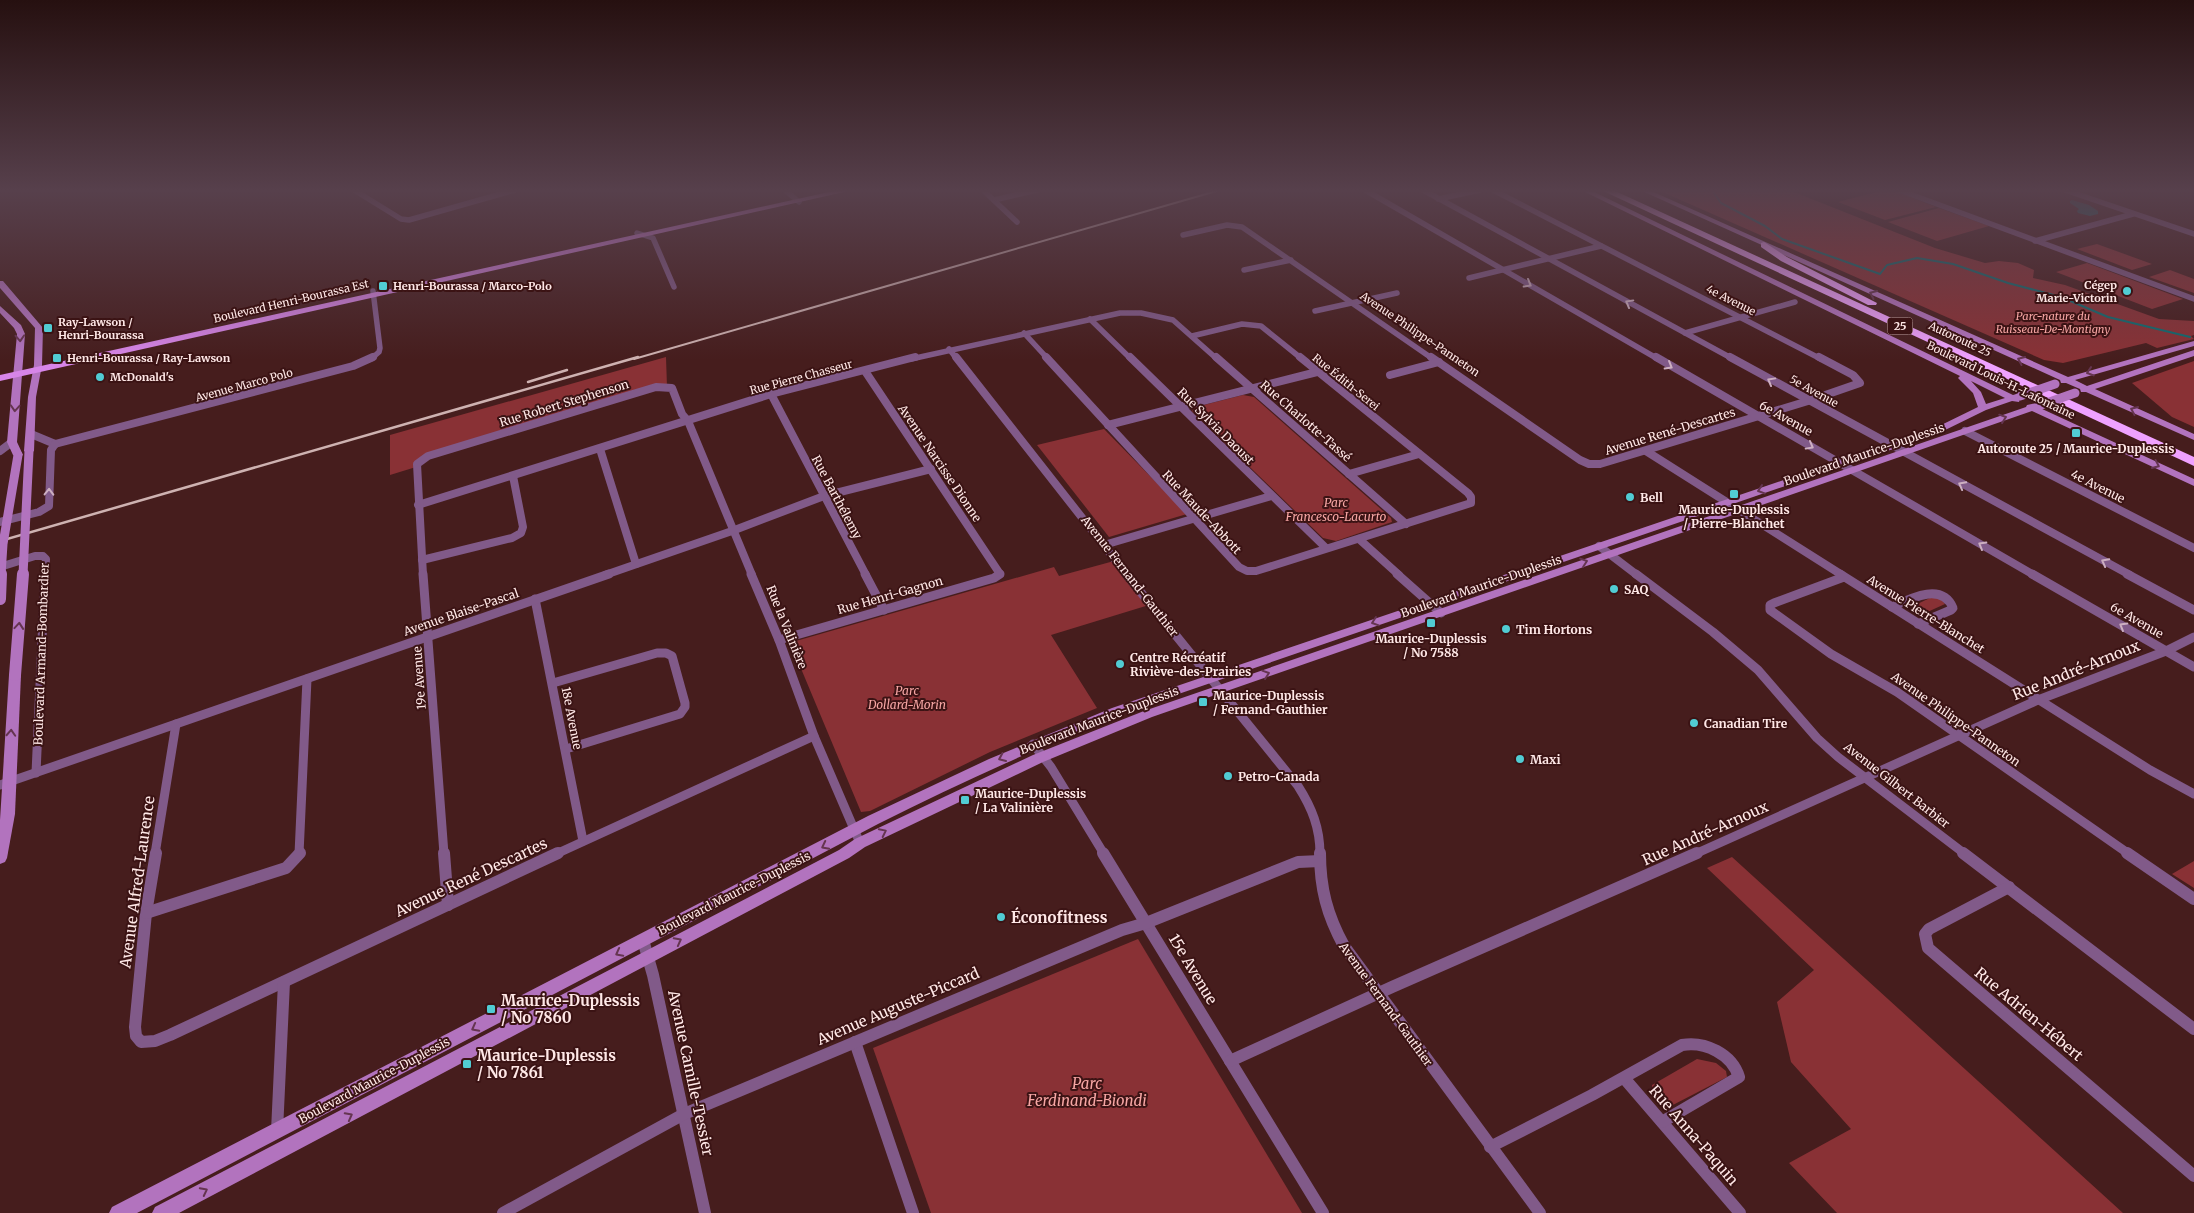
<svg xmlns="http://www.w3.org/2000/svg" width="2194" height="1213" font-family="Merriweather,serif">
	<rect width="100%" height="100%" fill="#461d1d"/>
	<!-- green -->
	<g fill="#893135">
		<polygon points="1658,190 1789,190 1935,248 1985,263 1999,261 2018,263 2034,270 2033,278 2065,285 2159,319 2194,321 2194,335 2191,336 2194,339 2157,348 2146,343 2063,363 2044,360"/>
		<polygon points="1884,190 1892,190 1936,207 1885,220 1838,202"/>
		<polygon points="1939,208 1989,226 1937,241 1888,222"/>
		<polygon points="2097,244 2152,264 2132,270 2077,249"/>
		<polygon points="2087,263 2183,299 2152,309 2056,272"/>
		<polygon points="2170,270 2194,279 2194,293 2149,277"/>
		<polygon points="666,357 667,387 428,456 416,467 390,475 390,435"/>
		<polygon points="2194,361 2194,427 2172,417 2132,383"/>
		<polygon points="1243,395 1254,397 1391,518 1392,522 1336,541 1323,538 1192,411 1196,407"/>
		<polygon points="1104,429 1187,514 1109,537 1037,445"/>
		<polygon points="1114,561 1149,605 1051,635 1097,708 990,752 870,811 861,812 792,647 796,641 1054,567 1059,576"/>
		<polygon points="1932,597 1941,599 1945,604 1923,614 1911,607"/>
		<polygon points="1732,857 2123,1213 1837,1213 1789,1163 1851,1129 1791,1062 1777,1002 1814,970 1707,868"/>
		<polygon points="2194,861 2194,888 2172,874"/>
		<polygon points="1138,939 1302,1213 931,1213 873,1048"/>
		<polygon points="1697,1059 1716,1063 1726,1071 1727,1077 1667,1108 1652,1093 1652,1085"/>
	</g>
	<!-- water -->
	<polygon fill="#0f6b70" points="2072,200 2089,205 2098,211 2098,214 2090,216 2078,213 2077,211 2079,209 2070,203 2070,201"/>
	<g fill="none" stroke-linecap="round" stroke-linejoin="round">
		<!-- stream -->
		<polyline stroke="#0f6b70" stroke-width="2" points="1712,190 1721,203 1765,226 1782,239 1880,274 1887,265 1917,258 1953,264 2008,283 2061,297 2108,317 2190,337"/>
		<!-- street-far3 -->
		<g stroke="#815a89" stroke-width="5.5">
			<polyline points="354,190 401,219 409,220 515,190"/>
			<polyline points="785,190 799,202"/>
			<polyline points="983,190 1017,222"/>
			<polyline points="1365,190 1658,359"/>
			<polyline points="1423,190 1733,359"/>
			<polyline points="1493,190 1821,359"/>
			<polyline points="1899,190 2194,299"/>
			<polyline points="2065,190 2194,234"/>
			<polyline points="1438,199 1480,190"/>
			<polyline points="994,200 1037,190"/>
			<polyline points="637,233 653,238 674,287"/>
			<polyline points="1183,235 1227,225 1242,227 1433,359"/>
			<polyline points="2035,241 2133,214"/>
			<polyline points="1244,270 1291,260"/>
			<polyline points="1469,278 1601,246"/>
			<polyline points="1315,311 1397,293"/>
			<polyline points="1090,319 1131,359"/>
			<polyline points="1024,333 1048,359"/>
			<polyline points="1685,333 1795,302"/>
			<polyline points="1192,336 1242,324 1261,326 1302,359"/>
			<polyline points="949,349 957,359"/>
			<polyline points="371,359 379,352 380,348 373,291"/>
			<polyline points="911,359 1120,313 1141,313 1173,320 1217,359"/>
		</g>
		<!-- street-far2 -->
		<g stroke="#815a89" stroke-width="8">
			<polyline points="956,357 1127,575"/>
			<polyline points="1046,357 1239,567 1247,571 1256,571 1471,503 1471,497 1468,493 1300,357"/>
			<polyline points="1130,357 1326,548"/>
			<polyline points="1216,357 1406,524"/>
			<polyline points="1431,357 1580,460 1589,464 1600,464 1808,401 1860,383 1853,375 1819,357"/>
			<polyline points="1656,357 2034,575"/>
			<polyline points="1730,357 2130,575"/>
			<polyline points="865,371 1000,574 999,575"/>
			<polyline points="1390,375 1439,362"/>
			<polyline points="771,394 866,575"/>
			<polyline points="1108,425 1317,372"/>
			<polyline points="1965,431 2194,548"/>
			<polyline points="31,434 55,444"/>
			<polyline points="55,444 353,366 373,357"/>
			<polyline points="600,449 636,564"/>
			<polyline points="0,451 12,442"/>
			<polyline points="1646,451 1842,575"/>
			<polyline points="1349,474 1419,454"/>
			<polyline points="418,505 771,394 915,357"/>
			<polyline points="0,522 39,512 49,506 51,450 55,444"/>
			<polyline points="1359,539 1399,575"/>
			<polyline points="1104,545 1271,496"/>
			<polyline points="1599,546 1637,575"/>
			<polyline points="422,560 512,538 521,533 523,527 513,476"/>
			<polyline points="0,567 35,556 43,556 46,559 45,575"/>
			<polyline points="423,575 417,464 428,456 656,387 672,388 682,414 688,421 752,575"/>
			<polyline points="605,575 732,531 824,496 931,469"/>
		</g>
		<!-- street-far1 -->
		<g stroke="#815a89" stroke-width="9">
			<polyline points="423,574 444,854"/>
			<polyline points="751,574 779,640 814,736 860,843"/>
			<polyline points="865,574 884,610"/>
			<path d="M1126,574L1298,786C1312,808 1320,828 1320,854"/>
			<polyline points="1397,574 1441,613"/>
			<polyline points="1636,574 1713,632 1758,670 1817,738 1838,757 1965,854"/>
			<polyline points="1840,574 2150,770 2194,794"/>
			<polyline points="2032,574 2194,667"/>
			<polyline points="2127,574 2194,610"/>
			<polyline points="1844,577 1774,603 1770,605 1770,610 1831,654 1897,692 2129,854"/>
			<polyline points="535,599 583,841"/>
			<path d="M1892,607C1911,598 1942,582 1953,608L1951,610L1918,624"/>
			<polyline points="779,640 994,578 1000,574"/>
			<polyline points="553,683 657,653 666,653 672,656 685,703 685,707 680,714 566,749"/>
			<polyline points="1033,744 1051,767 1104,854"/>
			<polyline points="36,773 45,574"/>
			<polyline points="0,785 609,574"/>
			<polyline points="155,854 176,724"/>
			<polyline points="299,854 307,679"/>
			<polyline points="556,854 814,736"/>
			<polyline points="1695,854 2038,700 2166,651 2194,637"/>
		</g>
		<!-- street -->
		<g stroke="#815a89" stroke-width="12">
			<polyline points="156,853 146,913 135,1027 136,1036 141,1042 155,1041 170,1035 558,853"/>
			<polyline points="444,853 448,905"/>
			<polyline points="1103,853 1323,1213"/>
			<path d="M1320,853C1320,888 1327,915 1344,946L1540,1213"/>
			<polyline points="1963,853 2194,1029"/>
			<polyline points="2127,853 2194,899"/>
			<polyline points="2009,887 1929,929 1925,934 1928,948 2194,1176"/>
			<polyline points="146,913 286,868 300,853"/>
			<polyline points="643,940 653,975 705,1213"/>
			<polyline points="855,1042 913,1213"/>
			<polyline points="1230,1061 1392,987 1697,853"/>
			<polyline points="1624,1078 1740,1213"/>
			<polyline points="277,1131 284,982"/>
			<path d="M1490,1147L1592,1095L1682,1045C1705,1041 1732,1054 1739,1077L1662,1122"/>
			<polyline points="503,1213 684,1114 1122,930 1146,923 1298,862 1320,861"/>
		</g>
		<!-- secondary -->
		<g fill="#b273be" fill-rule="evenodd">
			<path d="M1581,190H1590L2013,395L2020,393L2024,396L2020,399L2019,402L2012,401L1986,410L1937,434L1120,714C1038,748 957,784 878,824L137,1213H109L112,1207L868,816L989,759L1112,708L1931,430L1978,407L1973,393L1958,378L1960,376ZM1971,381L2005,398L1986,404L1981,392Z"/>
			<polygon points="1640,190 1649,190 2068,377 2194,341 2194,346 2075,380 2087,386 2194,350 2194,356 2095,389 2194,434 2194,440 2086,392 2081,392 2080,389 2066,383 2061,383 2060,380"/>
			<polygon points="0,281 3,281 43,328 42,365 36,397 34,451 29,454 24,451 28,397 34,365 35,328 0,288"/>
			<polygon points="0,306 21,325 25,334 17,442 23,455 18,458 13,455 7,442 17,334 14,328 0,313"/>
			<polygon points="2041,402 2045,405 2040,408 2194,479 2194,486 2032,411 1152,717 1043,762 865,847 849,858 179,1213 152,1213 155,1207 839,850 855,839 1033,755 1144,711 2026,407 2027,405"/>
			<polygon points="15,671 19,672 21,675 15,814 7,858 5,862 0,864 0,820 9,675 11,672"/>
		</g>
		<!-- primary -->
		<polygon fill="#d785e8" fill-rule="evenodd" points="838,190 853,190 0,381 0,375"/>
		<!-- highway -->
		<g fill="#efa1ff" fill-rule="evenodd">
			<polygon points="1601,190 1613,190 2194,457 2194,466"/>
			<polygon points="1764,242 1787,257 1877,303 1876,305 1868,305 1781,261 1761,247 1761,243"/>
		</g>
		<!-- rail-far1 -->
		<polyline stroke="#ceb2b1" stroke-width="2" points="634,359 1220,190"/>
		<!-- rail -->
		<g stroke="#ceb2b1" stroke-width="2.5">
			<polyline points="528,382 567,370"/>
			<polyline points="0,541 638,357"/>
		</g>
		<!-- secondary-bridge-far1 -->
		<g stroke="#b273be" stroke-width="9">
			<polyline points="2020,396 2055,384"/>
			<polyline points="2041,405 2075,393"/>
			<polyline points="1,575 3,544 18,455"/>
			<polyline points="23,575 29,451"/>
		</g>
		<!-- secondary-bridge -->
		<g stroke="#b273be" stroke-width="12">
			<polyline points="0,599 1,574"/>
			<polyline points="15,675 23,574"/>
		</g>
	</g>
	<!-- one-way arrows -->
	<defs><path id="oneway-chevron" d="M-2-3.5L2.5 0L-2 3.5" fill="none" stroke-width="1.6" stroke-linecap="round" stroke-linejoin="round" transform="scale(1.25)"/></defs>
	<g stroke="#cdafc1">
		<use href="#oneway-chevron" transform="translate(1528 284) rotate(30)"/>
		<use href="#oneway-chevron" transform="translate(1629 303) rotate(-151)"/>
		<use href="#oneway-chevron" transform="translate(1669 366) rotate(30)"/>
		<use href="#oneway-chevron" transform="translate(1771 381) rotate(-151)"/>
		<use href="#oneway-chevron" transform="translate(1810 446) rotate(29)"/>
		<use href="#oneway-chevron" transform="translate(1962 485) rotate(-152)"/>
		<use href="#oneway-chevron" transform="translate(49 492) rotate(-89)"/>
		<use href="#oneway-chevron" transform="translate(1982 545) rotate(-150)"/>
		<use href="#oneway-chevron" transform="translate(2105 562) rotate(-152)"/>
		<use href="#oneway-chevron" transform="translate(2123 626) rotate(-150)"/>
	</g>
	<g stroke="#653550">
		<use href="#oneway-chevron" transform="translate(1873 294) rotate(-156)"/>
		<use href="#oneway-chevron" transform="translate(20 338) rotate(87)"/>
		<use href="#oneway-chevron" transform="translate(2021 360) rotate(-156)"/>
		<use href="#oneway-chevron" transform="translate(2090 372) rotate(162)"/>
		<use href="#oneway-chevron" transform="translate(15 408) rotate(94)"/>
		<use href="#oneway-chevron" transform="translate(2134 410) rotate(-156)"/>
		<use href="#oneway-chevron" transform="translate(2003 418) rotate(-19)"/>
		<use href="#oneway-chevron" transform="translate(2156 465) rotate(25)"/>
		<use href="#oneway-chevron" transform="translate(1761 490) rotate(162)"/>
		<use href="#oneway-chevron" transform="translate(1584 562) rotate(-19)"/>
		<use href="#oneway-chevron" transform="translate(1375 622) rotate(161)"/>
		<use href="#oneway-chevron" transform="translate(19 626) rotate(-85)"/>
		<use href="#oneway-chevron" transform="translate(1266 674) rotate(-19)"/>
		<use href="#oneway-chevron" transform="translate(11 733) rotate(-87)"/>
		<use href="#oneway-chevron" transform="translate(1002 758) rotate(156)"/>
		<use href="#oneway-chevron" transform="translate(883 832) rotate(-26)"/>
		<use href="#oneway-chevron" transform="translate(825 846) rotate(153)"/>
		<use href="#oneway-chevron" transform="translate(678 941) rotate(-28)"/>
		<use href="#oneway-chevron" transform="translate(619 953) rotate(152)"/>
		<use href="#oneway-chevron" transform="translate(475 1028) rotate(152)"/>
		<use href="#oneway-chevron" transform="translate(349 1116) rotate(-28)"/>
		<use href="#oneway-chevron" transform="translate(204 1191) rotate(-27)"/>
	</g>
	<!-- sky -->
	<linearGradient id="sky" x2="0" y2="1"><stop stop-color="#261010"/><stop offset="0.53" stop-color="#57404c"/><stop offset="1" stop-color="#57404c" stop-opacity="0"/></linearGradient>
	<rect width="2194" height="360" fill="url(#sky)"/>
	<!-- markers -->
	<g fill="#51ccd3" stroke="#3b1314" stroke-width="2">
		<rect x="378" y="281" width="10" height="10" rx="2.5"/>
		<circle cx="2127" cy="291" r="5"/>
		<rect x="43" y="323" width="10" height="10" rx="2.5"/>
		<rect x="52" y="353" width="10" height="10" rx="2.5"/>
		<circle cx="100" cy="377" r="5"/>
		<rect x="2071" y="428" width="10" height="10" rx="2.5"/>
		<rect x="1729" y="489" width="10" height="10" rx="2.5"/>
		<circle cx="1630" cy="497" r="5"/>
		<circle cx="1614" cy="589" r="5"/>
		<rect x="1426" y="618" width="10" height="10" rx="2.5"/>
		<circle cx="1506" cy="629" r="5"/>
		<circle cx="1120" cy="664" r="5"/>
		<rect x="1198" y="697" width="10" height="10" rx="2.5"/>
		<circle cx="1694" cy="723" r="5"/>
		<circle cx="1520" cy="759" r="5"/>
		<circle cx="1228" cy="776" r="5"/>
		<rect x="960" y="795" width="10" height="10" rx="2.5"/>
		<circle cx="1001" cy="917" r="5"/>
		<rect x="486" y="1004" width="10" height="10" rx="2.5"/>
		<rect x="462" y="1059" width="10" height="10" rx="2.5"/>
	</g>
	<g text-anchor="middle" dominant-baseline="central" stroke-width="4" stroke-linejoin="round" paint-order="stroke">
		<!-- far-poi labels -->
		<g font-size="11" font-weight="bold" fill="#ffe8e7" stroke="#3b1314" text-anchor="start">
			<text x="2117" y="285" text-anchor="end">Cégep<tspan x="2117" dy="13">Marie-Victorin</tspan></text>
			<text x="393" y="286">Henri-Bourassa / Marco-Polo</text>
			<text x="58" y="322">Ray-Lawson /<tspan x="58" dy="13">Henri-Bourassa</tspan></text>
			<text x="67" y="358">Henri-Bourassa / Ray-Lawson</text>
			<text x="110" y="377">McDonald's</text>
		</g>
		<!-- far-street labels -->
		<g font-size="11" fill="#ffe8e7" stroke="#3b1314">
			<text transform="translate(1731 300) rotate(27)">4e Avenue</text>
			<text transform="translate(291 301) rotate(-13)">Boulevard Henri-Bourassa Est</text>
			<text transform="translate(1420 334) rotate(34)">Avenue Philippe-Panneton</text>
			<text transform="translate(1960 339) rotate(25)">Autoroute 25</text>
			<text transform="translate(801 377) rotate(-15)">Rue Pierre Chasseur</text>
			<text transform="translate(2001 380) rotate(26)">Boulevard Louis-H.-Lafontaine</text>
			<text transform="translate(1346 382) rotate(39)">Rue Édith-Serei</text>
			<text transform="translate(244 385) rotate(-15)">Avenue Marco Polo</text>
			<text transform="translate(1814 391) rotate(29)">5e Avenue</text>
		</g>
		<!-- far-park labels -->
		<g font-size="11" font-style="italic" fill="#f7a6a4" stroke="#3b1314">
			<text x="2053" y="316">Parc-nature du<tspan x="2053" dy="13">Ruisseau-De-Montigny</tspan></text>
		</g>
		<!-- shield labels -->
		<rect fill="#3b1314" stroke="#c4a8a8" stroke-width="1" x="1887.5" y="317.5" width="25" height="17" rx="4"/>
		<g font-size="11" font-weight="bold" fill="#ffe8e7">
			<text x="1900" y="326">25</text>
		</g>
		<!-- street labels -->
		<g font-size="12" fill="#ffe8e7" stroke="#3b1314">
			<text transform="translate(564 403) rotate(-17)">Rue Robert Stephenson</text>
			<text transform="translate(1786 418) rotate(29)">6e Avenue</text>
			<text transform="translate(1306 421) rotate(41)">Rue Charlotte-Tassé</text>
			<text transform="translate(1216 426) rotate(45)">Rue Sylvia Daoust</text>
			<text transform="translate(1670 431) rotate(-17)">Avenue René-Descartes</text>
			<text transform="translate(1864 454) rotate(-19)">Boulevard Maurice-Duplessis</text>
			<text transform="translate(940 463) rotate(56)">Avenue Narcisse Dionne</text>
			<text transform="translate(2098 486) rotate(27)">4e Avenue</text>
			<text transform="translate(837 497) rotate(62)">Rue Barthélemy</text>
			<text transform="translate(1202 512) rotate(47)">Rue Maude-Abbott</text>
			<text transform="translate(1130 576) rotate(52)">Avenue Fernand-Gauthier</text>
			<text transform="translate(1481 586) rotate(-19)">Boulevard Maurice-Duplessis</text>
			<text transform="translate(890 595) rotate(-16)">Rue Henri-Gagnon</text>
			<text transform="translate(461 612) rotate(-19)">Avenue Blaise-Pascal</text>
			<text transform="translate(1926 614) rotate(32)">Avenue Pierre-Blanchet</text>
			<text transform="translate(2137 620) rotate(30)">6e Avenue</text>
			<text transform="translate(787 627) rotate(68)">Rue la Valinière</text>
			<text transform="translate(41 654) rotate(-88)">Boulevard Armand-Bombardier</text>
			<text transform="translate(419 678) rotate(-94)">19e Avenue</text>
			<text transform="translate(572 718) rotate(79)">18e Avenue</text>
			<text transform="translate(1956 719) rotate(35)">Avenue Philippe-Panneton</text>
			<text transform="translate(1099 720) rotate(-21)">Boulevard Maurice-Duplessis</text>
			<text transform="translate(1897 785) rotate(38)">Avenue Gilbert Barbier</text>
			<text transform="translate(734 893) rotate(-27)">Boulevard Maurice-Duplessis</text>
			<text transform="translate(1386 1004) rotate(54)">Avenue Fernand-Gauthier</text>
			<text transform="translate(374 1080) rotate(-28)">Boulevard Maurice-Duplessis</text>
		</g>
		<!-- poi labels -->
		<g font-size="12" font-weight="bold" fill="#ffe8e7" stroke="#3b1314" text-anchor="start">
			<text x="2076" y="448" text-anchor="middle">Autoroute 25 / Maurice-Duplessis</text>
			<text x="1640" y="497">Bell</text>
			<text x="1734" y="509" text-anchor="middle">Maurice-Duplessis<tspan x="1734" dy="14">/ Pierre-Blanchet</tspan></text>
			<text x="1624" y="589">SAQ</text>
			<text x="1516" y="629">Tim Hortons</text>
			<text x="1431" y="638" text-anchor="middle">Maurice-Duplessis<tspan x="1431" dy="14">/ No 7588</tspan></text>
			<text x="1130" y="657">Centre Récréatif<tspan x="1130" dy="14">Riviève-des-Prairies</tspan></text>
			<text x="1213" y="695">Maurice-Duplessis<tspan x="1213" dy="14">/ Fernand-Gauthier</tspan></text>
			<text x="1704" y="723">Canadian Tire</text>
			<text x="1530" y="759">Maxi</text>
			<text x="1238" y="776">Petro-Canada</text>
			<text x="975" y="793">Maurice-Duplessis<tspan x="975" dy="14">/ La Valinière</tspan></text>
		</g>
		<!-- park labels -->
		<g font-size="12" font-style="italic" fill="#f7a6a4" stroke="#3b1314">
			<text x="1336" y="502">Parc<tspan x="1336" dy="14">Francesco-Lacurto</tspan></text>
			<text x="907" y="690">Parc<tspan x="907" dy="14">Dollard-Morin</tspan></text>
		</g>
		<!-- near-street labels -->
		<g font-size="15" fill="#ffe8e7" stroke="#3b1314">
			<text transform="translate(2076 670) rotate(-22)">Rue André-Arnoux</text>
			<text transform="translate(1705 833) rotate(-24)">Rue André-Arnoux</text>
			<text transform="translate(471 877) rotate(-25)">Avenue René Descartes</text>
			<text transform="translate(137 882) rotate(-82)">Avenue Alfred-Laurence</text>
			<text transform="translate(1193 969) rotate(59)">15e Avenue</text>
			<text transform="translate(898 1006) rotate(-23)">Avenue Auguste-Piccard</text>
			<text transform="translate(2029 1014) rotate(40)">Rue Adrien-Hébert</text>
			<text transform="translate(691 1073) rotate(78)">Avenue Camille-Tessier</text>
			<text transform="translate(1694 1135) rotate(49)">Rue Anna-Paquin</text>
		</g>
		<!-- near-poi labels -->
		<g font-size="15" font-weight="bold" fill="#ffe8e7" stroke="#3b1314" text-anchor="start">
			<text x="1011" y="917">Éconofitness</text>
			<text x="501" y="1000">Maurice-Duplessis<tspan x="501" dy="17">/ No 7860</tspan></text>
			<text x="477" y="1055">Maurice-Duplessis<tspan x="477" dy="17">/ No 7861</tspan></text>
		</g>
		<!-- near-park labels -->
		<g font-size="15" font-style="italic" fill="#f7a6a4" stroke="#3b1314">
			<text x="1087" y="1083">Parc<tspan x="1087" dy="17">Ferdinand-Biondi</tspan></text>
		</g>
	</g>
</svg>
